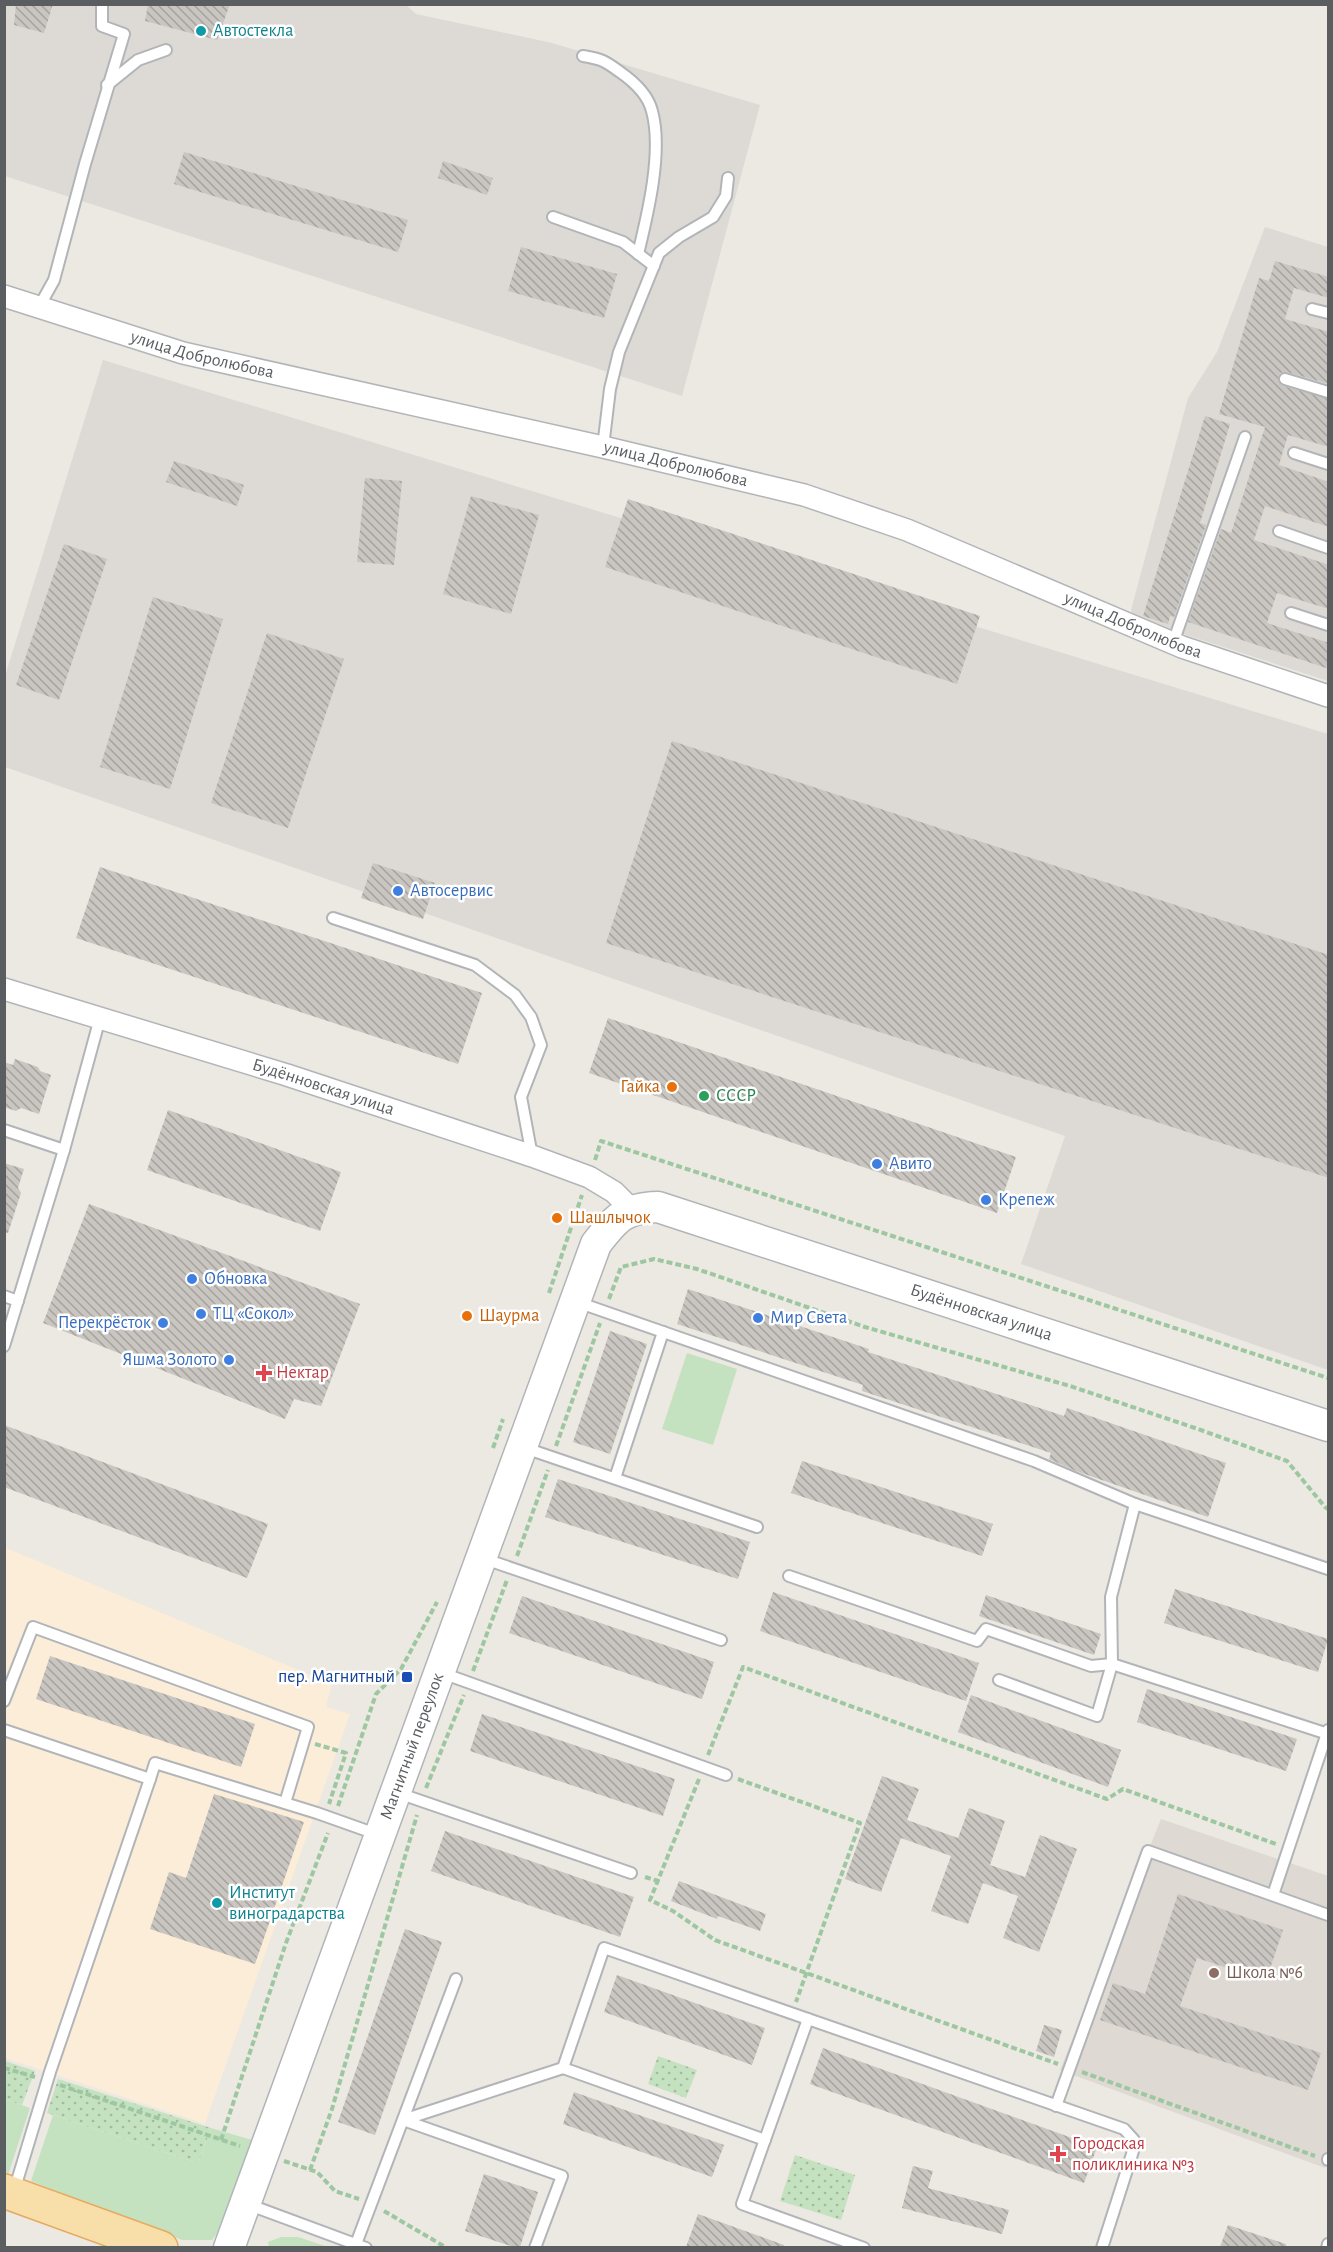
<svg xmlns="http://www.w3.org/2000/svg" width="1333" height="2252" font-family="'Alegreya Sans',sans-serif">
	<defs>
		<pattern id="park-dots" width="8" height="8" patternUnits="userSpaceOnUse" patternTransform="scale(1.5)"><rect width="8" height="8" fill="#c5e2c0"/><path d="M2 2h.1M6 6h.1" fill="none" stroke="#a3ba9f" stroke-width="1.8" stroke-linecap="round"/></pattern>
		<pattern id="building-back-hatch" width="6" height="6" patternUnits="userSpaceOnUse" patternTransform="scale(1.5)"><rect width="6" height="6" fill="#c9c5c0"/><path d="M-1 5l2 2M0 0l6 6M5-1l2 2" fill="none" stroke="#a6a39f"/></pattern>
	</defs>
	<rect width="100%" height="100%" fill="#ece8e2"/>
	<!-- commercial -->
	<polygon fill="#fbedd8" points="4,1547 332,1684 326,1707 350,1714 205,2124 5,2058"/>
	<!-- industrial -->
	<g fill="#dddad6">
		<polygon points="5,5 406,5 416,14 552,43 760,105 682,396 5,176"/>
		<polygon points="1265,227 1328,247 1328,681 1134,618 1131,610 1188,398 1217,352"/>
		<polygon points="103,360 1328,734 1328,1370 1021,1264 1065,1136 5,767 5,676"/>
	</g>
	<!-- education -->
	<polygon fill="#dfd9d3" points="1161,1819 1328,1876 1328,2159 1325,2168 1060,2070"/>
	<!-- green -->
	<g fill="#c5e2c0">
		<polygon points="687,1353 737,1369 713,1445 662,1429"/>
		<polygon points="5,2099 30,2108 8,2175 5,2174"/>
		<polygon points="53,2115 198,2163 211,2128 252,2140 227,2219 212,2240 182,2240 31,2181"/>
		<polygon points="281,2237 298,2237 328,2247 269,2247 268,2242"/>
	</g>
	<!-- park -->
	<g fill="url(#park-dots)">
		<polygon points="658,2056 697,2070 686,2098 648,2084"/>
		<polygon points="5,2061 35,2071 22,2105 5,2099"/>
		<polygon points="58,2079 211,2128 198,2163 47,2113"/>
		<polygon points="795,2155 855,2175 841,2220 780,2201"/>
	</g>
	<!-- building -->
	<g fill="url(#building-back-hatch)">
		<polygon points="16,4 53,4 44,33 14,25"/>
		<polygon points="148,4 230,4 217,40 145,21"/>
		<polygon points="184,152 408,220 398,252 174,184"/>
		<polygon points="443,161 493,178 487,195 438,178"/>
		<polygon points="521,247 617,274 604,318 508,291"/>
		<polygon points="1275,261 1329,277 1329,298 1294,288 1285,319 1329,332 1329,384 1287,372 1280,373 1278,380 1283,386 1329,399 1329,447 1288,435 1279,465 1329,482 1329,527 1265,506 1254,540 1329,565 1329,609 1277,593 1267,623 1329,643 1329,669 1188,622 1221,529 1231,533 1265,427 1219,414 1259,278 1269,281"/>
		<polygon points="1205,416 1230,424 1200,523 1206,525 1174,617 1170,616 1168,624 1143,616"/>
		<polygon points="174,461 244,485 237,506 166,482"/>
		<polygon points="365,478 402,481 394,565 357,562"/>
		<polygon points="471,496 539,515 511,614 443,594"/>
		<polygon points="628,499 980,616 957,684 605,567"/>
		<polygon points="64,544 107,559 59,700 16,685"/>
		<polygon points="153,597 223,619 170,789 100,767"/>
		<polygon points="267,633 344,659 288,828 211,803"/>
		<polygon points="672,741 1329,955 1329,1178 606,943"/>
		<polygon points="373,863 435,883 423,919 361,898"/>
		<polygon points="100,867 482,993 458,1064 76,938"/>
		<polygon points="608,1018 1016,1157 997,1213 589,1073"/>
		<polygon points="15,1059 38,1067 40,1071 51,1075 39,1114 21,1108 16,1111 4,1107 4,1062 13,1065"/>
		<polygon points="168,1110 341,1172 320,1231 147,1170"/>
		<polygon points="4,1163 24,1169 18,1188 21,1193 8,1233 4,1233"/>
		<polygon points="89,1204 360,1304 321,1406 294,1399 285,1419 43,1323"/>
		<polygon points="688,1289 869,1349 868,1352 1064,1416 1067,1408 1226,1463 1208,1517 1076,1471 1049,1459 1051,1453 862,1391 863,1385 677,1324"/>
		<polygon points="610,1331 647,1344 610,1454 573,1442"/>
		<polygon points="4,1425 268,1524 247,1578 4,1487"/>
		<polygon points="802,1461 993,1524 982,1556 791,1493"/>
		<polygon points="558,1479 750,1542 738,1579 545,1517"/>
		<polygon points="1175,1589 1328,1639 1318,1672 1164,1623"/>
		<polygon points="773,1592 979,1663 966,1701 760,1631"/>
		<polygon points="986,1595 1101,1634 1094,1655 979,1616"/>
		<polygon points="522,1596 714,1662 702,1699 509,1633"/>
		<polygon points="50,1656 255,1724 241,1767 36,1699"/>
		<polygon points="1147,1689 1297,1739 1286,1771 1137,1722"/>
		<polygon points="971,1695 1121,1750 1108,1787 958,1732"/>
		<polygon points="482,1714 675,1779 663,1816 470,1751"/>
		<polygon points="882,1776 919,1789 907,1820 958,1838 969,1808 1005,1821 990,1865 1025,1877 1040,1835 1077,1849 1039,1952 1003,1938 1018,1896 983,1883 968,1924 931,1911 951,1856 901,1838 881,1892 845,1879"/>
		<polygon points="214,1794 304,1822 255,1964 150,1929 169,1872 186,1878"/>
		<polygon points="445,1831 634,1897 620,1937 431,1871"/>
		<polygon points="679,1881 766,1914 760,1931 718,1916 717,1919 671,1901"/>
		<polygon points="1178,1894 1283,1930 1266,1981 1197,1958 1180,2006 1321,2053 1308,2090 1100,2020 1113,1983 1145,1994"/>
		<polygon points="405,1929 442,1942 375,2135 338,2122"/>
		<polygon points="617,1975 765,2028 752,2065 604,2012"/>
		<polygon points="1044,2025 1062,2030 1054,2057 1036,2051"/>
		<polygon points="823,2048 1097,2147 1084,2183 810,2084"/>
		<polygon points="574,2092 724,2145 712,2177 563,2124"/>
		<polygon points="913,2166 933,2171 928,2188 1009,2210 1002,2234 902,2208"/>
		<polygon points="484,2174 538,2192 520,2247 514,2247 465,2231"/>
		<polygon points="698,2214 784,2245 784,2247 686,2247"/>
		<polygon points="1228,2225 1286,2244 1286,2247 1220,2247"/>
	</g>
	<g fill="none" stroke-linecap="round" stroke-linejoin="round">
		<!-- service casing -->
		<g stroke="#b2b5b8" stroke-width="14">
			<g id="service">
				<path d="M583,56C602,59 605,61 620,72C633,81 648,95 652,111C663,151 648,213 638,254"/>
				<polyline points="107,85 138,60 166,50"/>
				<polyline points="553,217 623,242 654,266"/>
				<polyline points="39,307 54,280 85,164 124,34 102,26 102,4"/>
				<polyline points="1312,309 1328,313"/>
				<polyline points="1285,379 1328,392"/>
				<polyline points="603,447 610,389 619,352 659,253 679,237 713,217 726,196 728,178"/>
				<polyline points="1294,453 1328,464"/>
				<polyline points="1279,531 1328,548"/>
				<polyline points="1291,613 1328,625"/>
				<polyline points="1173,643 1245,437"/>
				<polyline points="333,918 475,965 515,995 531,1017 541,1045 521,1097 532,1156"/>
				<polyline points="4,1130 64,1150"/>
				<polyline points="4,1296 18,1301"/>
				<polyline points="577,1302 1034,1461 1135,1504"/>
				<polyline points="4,1346 64,1150 100,1018"/>
				<polyline points="522,1447 757,1527"/>
				<polyline points="615,1478 663,1332"/>
				<polyline points="482,1558 721,1640"/>
				<polyline points="1328,1569 1135,1504 1111,1597 1112,1664 1328,1734"/>
				<polyline points="789,1576 977,1641 986,1629 1091,1666 1112,1664 1097,1716 999,1680"/>
				<polyline points="442,1673 726,1775"/>
				<polyline points="4,1701 33,1627 308,1727 285,1803"/>
				<polyline points="4,1730 150,1779 50,2072 14,2191"/>
				<polyline points="150,1779 155,1763 317,1813 379,1835"/>
				<polyline points="398,1793 631,1873"/>
				<polyline points="1273,1895 1328,1730"/>
				<polyline points="808,2019 742,2204 864,2248"/>
				<polyline points="563,2068 765,2140"/>
				<polyline points="1056,2106 1148,1851 1328,1915"/>
				<polyline points="1328,2160 1328,2159"/>
				<polyline points="247,2204 366,2248"/>
				<polyline points="356,2244 456,1979"/>
				<polyline points="535,2248 562,2176 403,2120 563,2068 604,1948 1124,2129 1134,2140 1133,2151 1102,2248"/>
				<polyline points="1327,2248 1328,2244"/>
			</g>
		</g>
		<!-- minor casing -->
		<g stroke="#b2b5b8" stroke-width="24">
			<g id="minor">
				<path id="s1" d="M4,296L183,353L603,447L804,495L907,530L1182,647L1328,696"/>
				<path id="s2" d="M4,989L287,1075L532,1156L589,1177L614,1192L632,1210"/>
			</g>
		</g>
		<!-- secondary casing -->
		<g stroke="#b1b5b8" stroke-width="33">
			<g id="secondary">
				<path id="s3" d="M229,2248L596,1244C616,1218 624,1208 658,1207L1328,1426"/>
			</g>
		</g>
		<!-- primary casing -->
		<g stroke="#e6ab60" stroke-width="36">
			<polyline id="primary" points="4,2191 161,2248"/>
		</g>
		<!-- path -->
		<g stroke="#9dc7a1" stroke-width="4" stroke-dasharray="6 3" stroke-linecap="butt">
			<polyline points="595,1160 601,1141 1328,1378"/>
			<polyline points="549,1293 582,1195"/>
			<polyline points="609,1299 621,1267 654,1259 697,1269 865,1327 1070,1386 1198,1429 1287,1461 1325,1507 1328,1509"/>
			<polyline points="556,1446 600,1323"/>
			<polyline points="493,1448 503,1419"/>
			<polyline points="517,1556 548,1470"/>
			<polyline points="473,1671 507,1580"/>
			<polyline points="315,1744 346,1753 329,1804"/>
			<polyline points="708,1755 743,1667 1107,1799 1123,1789 1276,1844"/>
			<polyline points="699,1779 650,1900 673,1911 715,1940 1058,2064"/>
			<polyline points="738,1779 860,1823 796,2002"/>
			<polyline points="426,1788 464,1695"/>
			<polyline points="338,1806 376,1694 401,1669 437,1602"/>
			<polyline points="645,1877 658,1881"/>
			<polyline points="4,2068 35,2077"/>
			<polyline points="1082,2072 1315,2156"/>
			<polyline points="60,2085 240,2146"/>
			<polyline points="221,2140 286,1943 328,1833"/>
			<polyline points="284,2161 317,2172 335,2191 359,2199"/>
			<polyline points="310,2170 332,2109 417,1815"/>
			<polyline points="384,2211 447,2248"/>
		</g>
		<!-- service -->
		<use href="#service" stroke="#fff" stroke-width="10"/>
		<!-- minor -->
		<use href="#minor" stroke="#fff" stroke-width="21"/>
		<!-- secondary -->
		<use href="#secondary" stroke="#fff" stroke-width="30"/>
		<!-- primary -->
		<use href="#primary" stroke="#f8dfaa" stroke-width="33"/>
	</g>
	<!-- markers -->
	<g fill="#0f9aa8" stroke="#fff" stroke-width="2">
		<circle cx="201" cy="31" r="6"/>
		<circle cx="217" cy="1903" r="6"/>
	</g>
	<g fill="#3f7fe0" stroke="#fff" stroke-width="2">
		<circle cx="398" cy="891" r="6"/>
		<circle cx="877" cy="1164" r="6"/>
		<circle cx="986" cy="1200" r="6"/>
		<circle cx="192" cy="1279" r="6"/>
		<circle cx="201" cy="1314" r="6"/>
		<circle cx="758" cy="1318" r="6"/>
		<circle cx="163" cy="1323" r="6"/>
		<circle cx="229" cy="1360" r="6"/>
	</g>
	<g fill="#e8710a" stroke="#fff" stroke-width="2">
		<circle cx="672" cy="1087" r="6"/>
		<circle cx="557" cy="1218" r="6"/>
		<circle cx="467" cy="1316" r="6"/>
	</g>
	<circle fill="#2e9e5b" stroke="#fff" stroke-width="2" cx="704" cy="1096" r="6"/>
	<g fill="#e0444e" stroke="#fff" stroke-width="2">
		<path d="M261 1364h6v6h6v6h-6v6h-6v-6h-6v-6h6z"/>
		<path d="M1055 2145h6v6h6v6h-6v6h-6v-6h-6v-6h6z"/>
	</g>
	<rect fill="#1a4fb4" stroke="#fff" stroke-width="2" x="401" y="1671" width="12" height="12" rx="3"/>
	<circle fill="#8d6e63" stroke="#fff" stroke-width="2" cx="1214" cy="1973" r="6"/>
	<g text-anchor="middle" dominant-baseline="central" stroke-width="5" stroke-linejoin="round" paint-order="stroke">
		<!-- culture labels -->
		<g font-size="18" fill="#0d838f" stroke="#fff" text-anchor="start">
			<text x="213" y="31">Автостекла</text>
			<text x="229" y="1893">Институт<tspan x="229" dy="21">виноградарства</tspan></text>
		</g>
		<!-- street labels -->
		<g font-size="18" fill="#5a5e61" stroke="#fff">
			<text stroke="none"><textPath href="#s1" startOffset="207">улица Добролюбова</textPath></text>
			<text stroke="none"><textPath href="#s1" startOffset="693">улица Добролюбова</textPath></text>
			<text stroke="none"><textPath href="#s1" startOffset="1179">улица Добролюбова</textPath></text>
			<text stroke="none"><textPath href="#s2" startOffset="334">Будённовская улица</textPath></text>
			<text stroke="none"><textPath href="#s3" startOffset="1485">Будённовская улица</textPath></text>
			<text stroke="none"><textPath href="#s3" startOffset="534">Магнитный переулок</textPath></text>
		</g>
		<!-- shop labels -->
		<g font-size="18" fill="#366cbe" stroke="#fff" text-anchor="start">
			<text x="410" y="891">Автосервис</text>
			<text x="889" y="1164">Авито</text>
			<text x="998" y="1200">Крепеж</text>
			<text x="204" y="1279">Обновка</text>
			<text x="213" y="1314">ТЦ «Сокол»</text>
			<text x="770" y="1318">Мир Света</text>
			<text x="151" y="1323" text-anchor="end">Перекрёсток</text>
			<text x="217" y="1360" text-anchor="end">Яшма Золото</text>
		</g>
		<!-- food labels -->
		<g font-size="18" fill="#c56008" stroke="#fff" text-anchor="start">
			<text x="660" y="1087" text-anchor="end">Гайка</text>
			<text x="569" y="1218">Шашлычок</text>
			<text x="479" y="1316">Шаурма</text>
		</g>
		<!-- leisure labels -->
		<g font-size="18" fill="#27864d" stroke="#fff" text-anchor="start">
			<text x="716" y="1096">СССР</text>
		</g>
		<!-- health labels -->
		<g font-size="18" fill="#be3a42" stroke="#fff" text-anchor="start">
			<text x="276" y="1373">Нектар</text>
			<text x="1072" y="2144">Городская<tspan x="1072" dy="21">поликлиника №3</tspan></text>
		</g>
		<!-- transit labels -->
		<g font-size="18" fill="#164399" stroke="#fff" text-anchor="end">
			<text x="395" y="1677">пер. Магнитный</text>
		</g>
		<!-- education labels -->
		<g font-size="18" fill="#785e54" stroke="#fff" text-anchor="start">
			<text x="1226" y="1973">Школа №6</text>
		</g>
	</g>
	<!-- border -->
	<rect width="1333" height="2252" fill="none" stroke="#5a5e61" stroke-width="12"/>
</svg>
